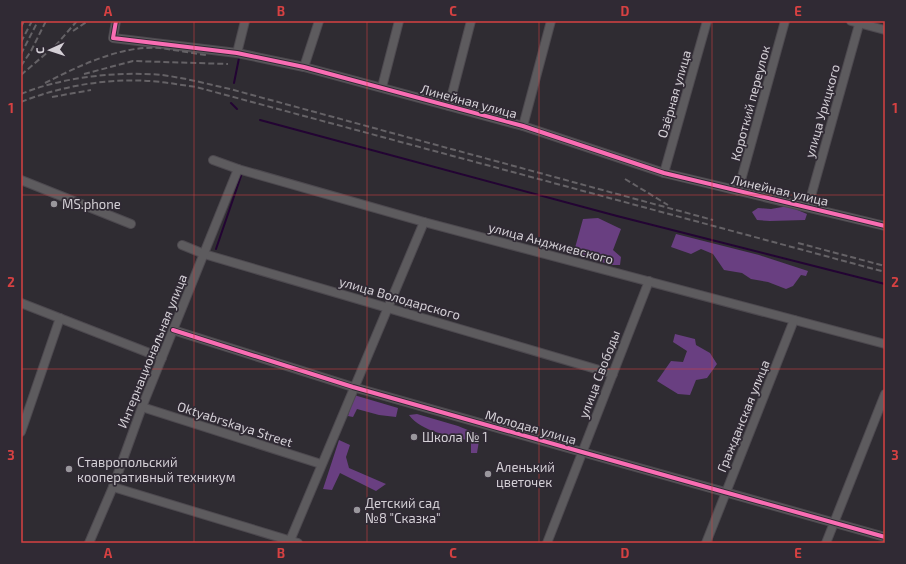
<svg xmlns="http://www.w3.org/2000/svg" width="906" height="564" font-family="'Exo 2',sans-serif">
	<rect width="100%" height="100%" fill="#2f2c32"/>
	<!-- forest -->
	<g fill="#693f81">
		<polygon points="788,206 807,214 805,220 770,221 757,220 752,212 758,208 771,209"/>
		<polygon points="598,218 621,229 613,250 621,257 620,265 611,265 589,258 573,255 583,219"/>
		<polygon points="676,234 759,255 808,271 806,276 801,275 793,286 786,289 768,282 751,279 742,273 724,270 713,254 701,249 691,254 671,247"/>
		<polygon points="675,334 695,339 696,345 710,353 717,364 707,378 696,380 690,395 678,394 657,381 671,361 683,362 687,351 673,342"/>
		<polygon points="354,395 398,408 396,417 379,415 357,409 353,417 348,416"/>
		<path d="M417,414L458,426L480,435L477,453H471V441C452,436 421,432 409,415Z"/>
		<polygon points="339,440 350,445 346,457 349,468 386,484 376,491 340,473 332,490 323,489"/>
	</g>
	<g fill="none" stroke-linecap="round" stroke-linejoin="round">
		<!-- stream -->
		<g stroke="#230433" stroke-width="2">
			<polyline points="234,83 239,58"/>
			<polyline points="231,103 237,109"/>
			<polyline points="260,120 617,216 885,284"/>
			<polyline points="216,249 242,173"/>
		</g>
		<!-- minor casing -->
		<g stroke="#4d494f" stroke-width="10">
			<g id="minor">
				<polyline points="116,21 113,38 237,53 304,67 523,126 664,173 885,226"/>
				<polyline points="851,21 885,30"/>
				<polyline points="237,53 245,21"/>
				<polyline points="304,67 319,21"/>
				<polyline points="382,87 399,21"/>
				<polyline points="449,106 471,21"/>
				<polyline points="523,126 551,21"/>
				<polyline points="213,160 238,169 424,222 885,344"/>
				<polyline points="664,173 707,21"/>
				<polyline points="21,180 131,224"/>
				<polyline points="738,191 785,21"/>
				<polyline points="808,207 860,21"/>
				<polyline points="182,245 204,254 613,374"/>
				<polyline points="21,303 162,358"/>
				<polyline points="173,330 353,387 582,452 885,537"/>
				<polyline points="142,407 321,464"/>
				<polyline points="21,432 60,318"/>
				<polyline points="113,487 298,543"/>
				<polyline points="89,543 113,487 142,407 238,169"/>
				<polyline points="289,543 424,222"/>
				<polyline points="547,543 649,281"/>
				<polyline points="706,543 794,320"/>
				<polyline points="826,543 885,394"/>
			</g>
		</g>
		<!-- minor -->
		<use href="#minor" stroke="#5d5b5e" stroke-width="8"/>
		<!-- rail -->
		<g stroke="#656266" stroke-width="2" stroke-dasharray="6 3" stroke-linecap="butt">
			<polyline points="21,27 24,21"/>
			<polyline points="73,31 88,21"/>
			<polyline points="21,42 32,21"/>
			<polyline points="21,54 38,21"/>
			<polyline points="21,66 31,51 46,21"/>
			<polyline points="84,74 133,61 228,64"/>
			<polyline points="21,75 56,45 77,21"/>
			<path d="M45,83C79,66 121,45 160,48C175,50 191,53 206,55"/>
			<path d="M21,94C62,77 118,71 162,75C185,78 208,84 230,89L713,220"/>
			<polyline points="52,97 91,90"/>
			<path d="M21,102C61,86 107,78 150,81C166,82 181,85 196,87L885,272"/>
			<polyline points="625,179 668,205"/>
			<polyline points="798,243 885,266"/>
		</g>
		<!-- cycleway casing -->
		<g stroke="#302a34" stroke-width="6">
			<g id="cycleway">
				<polyline points="116,21 113,38 237,53 304,67 523,126 664,173 885,226"/>
				<polyline points="173,330 353,387 582,452 885,537"/>
			</g>
		</g>
		<!-- cycleway -->
		<use href="#cycleway" stroke="#f96db3" stroke-width="4"/>
	</g>
	<!-- grid -->
	<path fill="none" stroke="#d64142" stroke-width="1" stroke-opacity="0.55" d="M194,21V543M367,21V543M539,21V543M712,21V543M21,195H885M21,369H885"/>
	<!-- markers -->
	<g fill="#9a979d" stroke="#302a34" stroke-width="1.5">
		<circle cx="54" cy="204" r="4"/>
		<circle cx="414" cy="437" r="4"/>
		<circle cx="69" cy="469" r="4"/>
		<circle cx="488" cy="474" r="4"/>
		<circle cx="357" cy="510" r="4"/>
	</g>
	<g text-anchor="middle" dominant-baseline="central" stroke-width="3.5" stroke-linejoin="round" paint-order="stroke">
		<!-- street labels -->
		<g font-size="13" fill="#d4d0d6" stroke="#302a34">
			<text transform="translate(674 94) rotate(-74)">Озёрная улица</text>
			<text transform="translate(469 101) rotate(15)">Линейная улица</text>
			<text transform="translate(750 103) rotate(-75)">Короткий переулок</text>
			<text transform="translate(822 111) rotate(-74)">улица Урицкого</text>
			<text transform="translate(780 190) rotate(13)">Линейная улица</text>
			<text transform="translate(551 243) rotate(15)">улица Анджиевского</text>
			<text transform="translate(400 298) rotate(16)">улица Володарского</text>
			<text transform="translate(152 351) rotate(-68)">Интернациональная улица</text>
			<text transform="translate(599 374) rotate(-69)">улица Свободы</text>
			<text transform="translate(743 416) rotate(-68)">Гражданская улица</text>
			<text transform="translate(235 424) rotate(18)">Oktyabrskaya Street</text>
			<text transform="translate(531 427) rotate(16)">Молодая улица</text>
		</g>
		<!-- poi labels -->
		<g font-size="13" fill="#d4d0d6" stroke="#302a34" text-anchor="start">
			<text x="62" y="204">MS.phone</text>
			<text x="422" y="437">Школа № 1</text>
			<text x="77" y="462">Ставропольский<tspan x="77" dy="15">кооперативный техникум</tspan></text>
			<text x="496" y="467">Аленький<tspan x="496" dy="15">цветочек</tspan></text>
			<text x="365" y="503">Детский сад<tspan x="365" dy="15">№8 "Сказка"</tspan></text>
		</g>
	</g>
	<!-- border -->
	<rect width="906" height="564" fill="none" stroke="#302a34" stroke-width="44"/>
	<!-- north arrow -->
	<g transform="translate(50 50) rotate(267)" stroke="#302a34" stroke-width="3" paint-order="stroke">
	<path d="M0-3L7 15L0 10L-7 15Z" fill="#d4d0d6"/>
	<text y="-6" font-size="11" font-weight="bold" text-anchor="middle" fill="#d4d0d6">С</text>
	</g>
	<rect x="22" y="22" width="862" height="520" fill="none" stroke="#d64142" stroke-width="1.5"/>
	<g font-size="13" text-anchor="middle" font-weight="bold" fill="#d64142">
		<text x="108" y="16">A</text>
		<text x="281" y="16">B</text>
		<text x="453" y="16">C</text>
		<text x="625" y="16">D</text>
		<text x="798" y="16">E</text>
		<text x="11" y="113">1</text>
		<text x="895" y="113">1</text>
		<text x="11" y="287">2</text>
		<text x="895" y="287">2</text>
		<text x="11" y="460">3</text>
		<text x="895" y="460">3</text>
		<text x="108" y="558">A</text>
		<text x="281" y="558">B</text>
		<text x="453" y="558">C</text>
		<text x="625" y="558">D</text>
		<text x="798" y="558">E</text>
	</g>
</svg>
